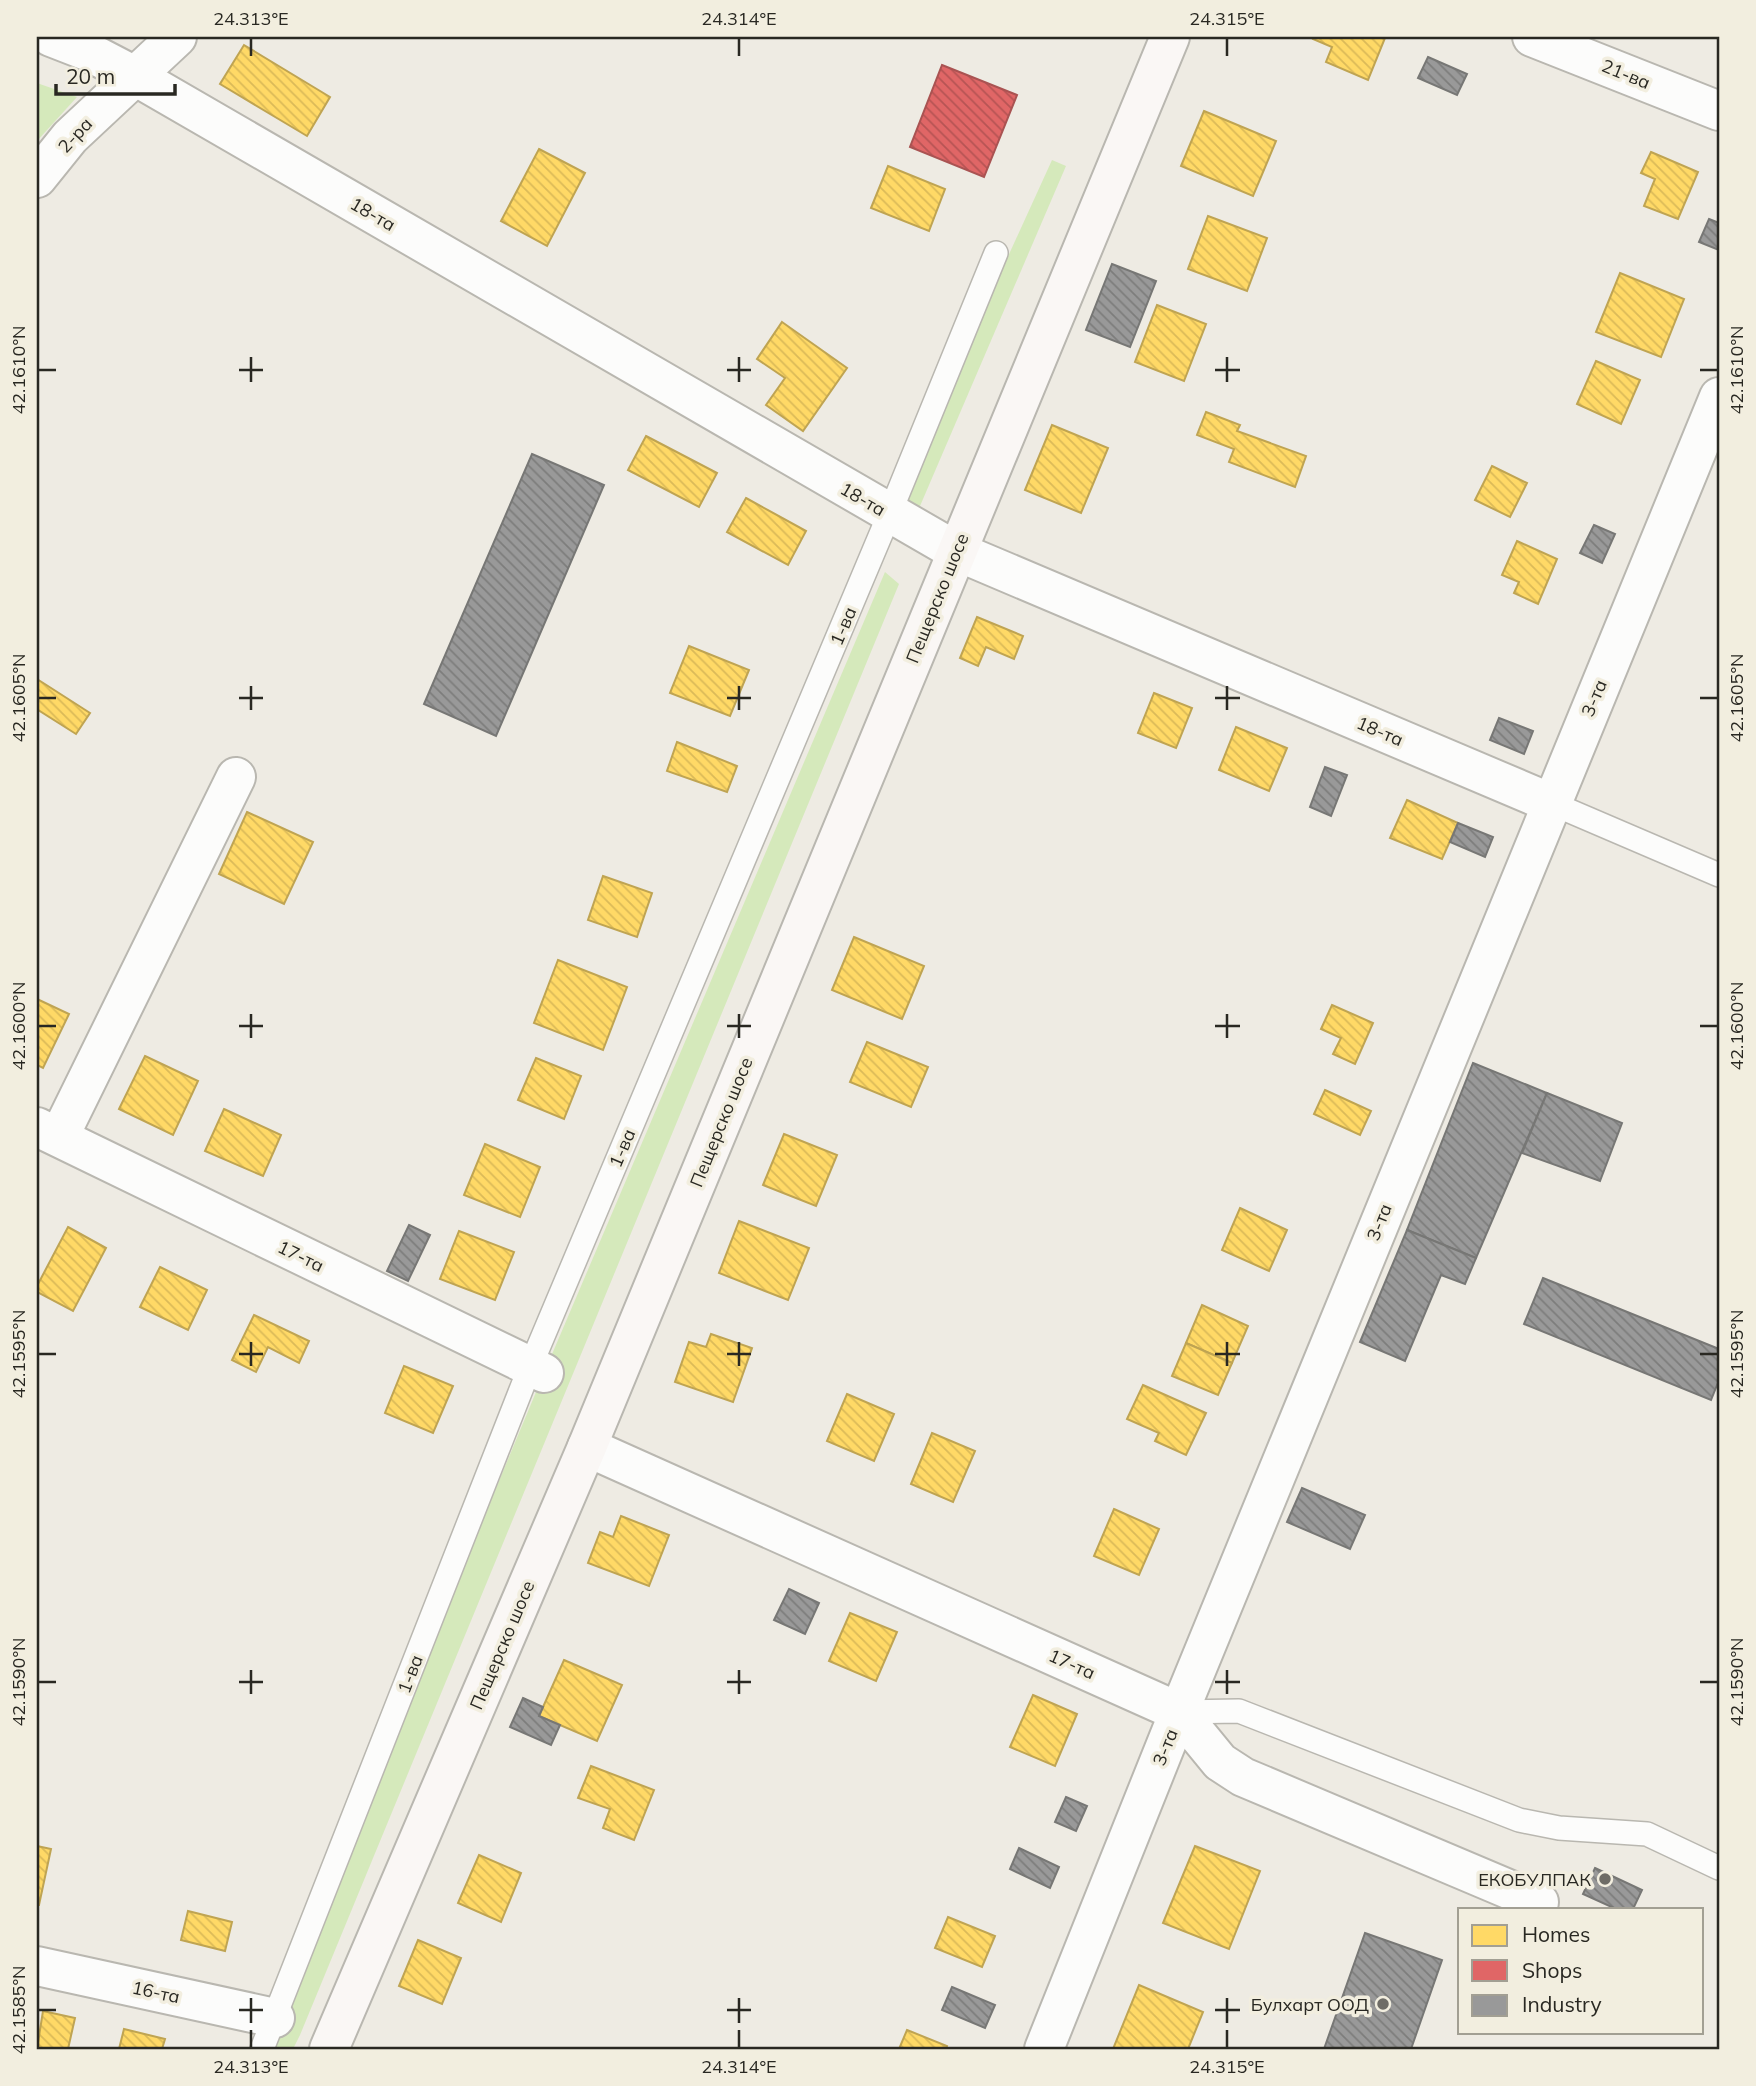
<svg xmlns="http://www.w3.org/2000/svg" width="1756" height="2086" font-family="Mulish,sans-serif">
	<defs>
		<pattern id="homes-back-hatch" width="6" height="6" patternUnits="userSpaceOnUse" patternTransform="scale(1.75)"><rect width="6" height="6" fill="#ffd966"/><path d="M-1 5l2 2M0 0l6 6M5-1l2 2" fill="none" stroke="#dbba58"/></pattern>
		<pattern id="shops-back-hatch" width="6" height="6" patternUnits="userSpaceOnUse" patternTransform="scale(1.75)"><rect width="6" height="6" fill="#e06666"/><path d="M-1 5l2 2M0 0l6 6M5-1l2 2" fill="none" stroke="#b65454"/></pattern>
		<pattern id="industry-back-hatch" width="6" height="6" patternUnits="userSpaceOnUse" patternTransform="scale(1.75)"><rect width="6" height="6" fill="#999"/><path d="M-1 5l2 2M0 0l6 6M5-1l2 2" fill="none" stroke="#7d7d7c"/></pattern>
	</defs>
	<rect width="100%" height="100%" fill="#eeebe3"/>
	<!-- grass -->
	<g fill="#d5e9bb">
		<polygon points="37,83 77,97 37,141"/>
		<polygon points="1052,160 1066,166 911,527 890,515"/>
		<polygon points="885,572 899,584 300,2035 293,2049 262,2049 544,1373"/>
	</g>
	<!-- homes -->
	<g fill="url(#homes-back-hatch)" stroke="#bfa452" stroke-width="2">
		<polygon points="1314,37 1383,37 1385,38 1368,80 1326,62 1332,47 1313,39"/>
		<polygon points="244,45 330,97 307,136 220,84"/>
		<polygon points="1204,111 1276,141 1253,196 1181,166"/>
		<polygon points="539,149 585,173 547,246 501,221"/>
		<polygon points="1651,152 1698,172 1678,219 1644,206 1655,179 1641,173"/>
		<polygon points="888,166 945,189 929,231 871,208"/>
		<polygon points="1208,216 1267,238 1247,291 1188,269"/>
		<polygon points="1620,273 1684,299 1661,357 1596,332"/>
		<polygon points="1157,305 1206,324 1184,381 1135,362"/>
		<polygon points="782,322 847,368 803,431 766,405 785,378 757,359"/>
		<polygon points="1596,361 1640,380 1621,424 1577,404"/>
		<polygon points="1206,412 1240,425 1237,431 1306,456 1295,487 1229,462 1234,449 1197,435"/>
		<polygon points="1052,425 1108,448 1081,513 1025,490"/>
		<polygon points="646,436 717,473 699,507 628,470"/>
		<polygon points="1492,466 1527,483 1510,517 1475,500"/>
		<polygon points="746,498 806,531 788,565 727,532"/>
		<polygon points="1517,541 1557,559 1538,604 1514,593 1519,582 1502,575"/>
		<polygon points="977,617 1023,636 1014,659 986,647 978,666 960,658"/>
		<polygon points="689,646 749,670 730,716 670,693"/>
		<polygon points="37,679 90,713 76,734 38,710 37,712"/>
		<polygon points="1154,693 1192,708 1176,748 1138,733"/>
		<polygon points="1236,727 1287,748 1269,791 1219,770"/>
		<polygon points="677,742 737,766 727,792 667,771"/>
		<polygon points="1407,800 1458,823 1442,859 1390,838"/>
		<polygon points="247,812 313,842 284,904 219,874"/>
		<polygon points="603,876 652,893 637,937 588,920"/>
		<polygon points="854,937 924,966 902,1019 832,990"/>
		<polygon points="558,960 627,987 603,1050 534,1023"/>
		<polygon points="37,999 69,1014 43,1068 37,1065"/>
		<polygon points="1332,1005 1373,1023 1355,1064 1333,1054 1341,1038 1321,1029"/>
		<polygon points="867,1042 928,1067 911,1107 850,1082"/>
		<polygon points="145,1056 198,1081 173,1135 119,1109"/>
		<polygon points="536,1058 581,1076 564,1119 518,1100"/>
		<polygon points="1325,1090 1371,1111 1360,1135 1314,1114"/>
		<polygon points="224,1109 281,1135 263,1176 205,1151"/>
		<polygon points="784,1134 837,1155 816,1206 763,1185"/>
		<polygon points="485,1144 540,1167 520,1217 464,1195"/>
		<polygon points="1240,1208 1287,1230 1269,1271 1222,1250"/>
		<polygon points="739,1221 809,1248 788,1300 719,1273"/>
		<polygon points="68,1227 106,1248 73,1311 37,1292 37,1286"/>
		<polygon points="459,1231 514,1252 495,1300 440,1279"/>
		<polygon points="160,1267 207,1290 188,1330 140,1307"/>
		<polygon points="1202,1305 1248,1326 1232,1363 1186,1343"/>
		<polygon points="254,1315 309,1341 299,1363 268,1347 256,1372 232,1360"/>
		<polygon points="711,1334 752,1348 733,1402 675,1382 689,1342 706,1347"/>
		<polygon points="1186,1343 1232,1363 1218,1395 1172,1376"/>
		<polygon points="404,1366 453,1386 433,1433 385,1413"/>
		<polygon points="1143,1385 1206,1413 1186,1455 1155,1441 1159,1433 1127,1419"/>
		<polygon points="847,1394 894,1414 874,1461 827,1441"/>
		<polygon points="932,1433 975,1451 953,1502 911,1484"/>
		<polygon points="1114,1509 1159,1529 1139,1575 1094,1556"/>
		<polygon points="621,1516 669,1535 649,1586 588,1563 600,1532 613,1537"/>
		<polygon points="850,1613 897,1632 876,1681 829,1661"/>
		<polygon points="564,1660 622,1685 597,1741 539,1716"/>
		<polygon points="1033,1695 1077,1714 1055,1766 1010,1747"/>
		<polygon points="591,1766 654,1790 634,1840 603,1828 610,1809 578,1798"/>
		<polygon points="37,1846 51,1849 39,1905 37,1905"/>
		<polygon points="1195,1846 1260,1871 1229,1949 1163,1923"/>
		<polygon points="479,1855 521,1873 501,1922 458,1903"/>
		<polygon points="188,1911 232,1922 225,1951 181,1940"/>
		<polygon points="948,1917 995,1936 982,1967 935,1948"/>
		<polygon points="418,1940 461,1958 442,2004 399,1986"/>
		<polygon points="1139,1985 1203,2012 1188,2049 1113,2049"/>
		<polygon points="43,2011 75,2018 68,2049 37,2049"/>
		<polygon points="124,2029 165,2039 162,2049 119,2049"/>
		<polygon points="907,2030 947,2046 946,2049 899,2049"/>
	</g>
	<!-- shops -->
	<polygon fill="url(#shops-back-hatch)" stroke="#a95352" stroke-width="2" points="942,65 1017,95 984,177 910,147"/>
	<!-- industry -->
	<g fill="url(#industry-back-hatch)" stroke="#777775" stroke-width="2">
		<polygon points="1428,57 1467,74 1457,95 1418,78"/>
		<polygon points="1709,219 1719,223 1719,250 1699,242"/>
		<polygon points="1112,264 1156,281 1130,347 1086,330"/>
		<polygon points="532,454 604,485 496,736 424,704"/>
		<polygon points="1594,525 1615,534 1602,563 1580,553"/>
		<polygon points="1499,718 1533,731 1524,754 1490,740"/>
		<polygon points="1325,767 1347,775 1331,816 1310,807"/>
		<polygon points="1458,823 1493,837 1485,857 1450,842"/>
		<polygon points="1473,1063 1547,1093 1476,1258 1407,1230"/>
		<polygon points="1547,1093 1622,1123 1600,1181 1522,1153"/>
		<polygon points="409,1225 430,1235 408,1281 387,1271"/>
		<polygon points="1407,1230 1476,1258 1465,1284 1441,1275 1405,1361 1360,1342"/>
		<polygon points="1543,1278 1719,1349 1719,1380 1711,1400 1524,1324"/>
		<polygon points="1302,1488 1365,1515 1350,1549 1287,1522"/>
		<polygon points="789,1589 819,1603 805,1634 774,1620"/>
		<polygon points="523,1698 543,1707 539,1716 560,1725 551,1745 510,1727"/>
		<polygon points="1066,1797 1087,1806 1076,1831 1055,1822"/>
		<polygon points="1019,1848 1059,1867 1050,1888 1010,1869"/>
		<polygon points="1595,1868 1642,1890 1633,1909 1616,1909 1583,1894"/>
		<polygon points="1365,1933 1442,1960 1411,2049 1324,2049"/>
		<polygon points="952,1987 995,2005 985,2028 942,2010"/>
	</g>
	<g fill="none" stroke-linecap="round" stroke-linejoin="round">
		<!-- lane casing -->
		<g stroke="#b9b7b0" stroke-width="26">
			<g id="lane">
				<polyline points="1551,803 1719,875"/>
				<polyline points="1179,1712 1239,1711 1519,1820 1559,1828 1647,1834 1719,1868"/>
				<polyline points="262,2049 530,1367 889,515 996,253"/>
			</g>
		</g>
		<!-- street casing -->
		<g stroke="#b9b7b0" stroke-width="42">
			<g id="street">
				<polyline points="51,37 87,51 135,76 956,551 1551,803"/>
				<polyline points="1532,37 1719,111"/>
				<polyline points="37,178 70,137 177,37"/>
				<polyline points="37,1127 544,1373"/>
				<polyline points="59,1137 236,777"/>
				<polyline points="587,1447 1179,1712 1220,1762 1243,1777 1539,1902"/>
				<polyline points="37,1966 275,2018"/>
				<polyline points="1044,2049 1179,1712 1719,397"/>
			</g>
		</g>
		<!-- secondary casing -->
		<g stroke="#b9b7b0" stroke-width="42">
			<polyline id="secondary" points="329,2049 587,1447 1170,37"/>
		</g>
		<!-- lane -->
		<use href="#lane" stroke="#fcfcfb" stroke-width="23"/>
		<!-- street -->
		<use href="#street" stroke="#fcfcfb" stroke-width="38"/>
		<!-- secondary -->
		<use href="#secondary" stroke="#faf7f5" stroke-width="38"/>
	</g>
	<!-- ticks -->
	<path fill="none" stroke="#292822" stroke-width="2.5" d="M251,38V56M739,38V56M1227,38V56M251,357V382M739,357V382M1227,357V382M38,370H56M239,370H263M727,370H751M1215,370H1240M1700,370H1718M251,686V710M739,686V710M1227,686V710M38,698H56M239,698H263M727,698H751M1215,698H1240M1700,698H1718M251,1014V1038M739,1014V1038M1227,1014V1038M38,1026H56M239,1026H263M727,1026H751M1215,1026H1240M1700,1026H1718M251,1342V1366M739,1342V1366M1227,1342V1366M38,1354H56M239,1354H263M727,1354H751M1215,1354H1240M1700,1354H1718M251,1670V1694M739,1670V1694M1227,1670V1694M38,1682H56M239,1682H263M727,1682H751M1215,1682H1240M1700,1682H1718M251,1998V2023M739,1998V2023M1227,1998V2023M38,2010H56M239,2010H263M727,2010H751M1215,2010H1240M251,2030V2048M739,2030V2048M1227,2030V2048"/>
	<!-- markers -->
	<g fill="#6e6c66" stroke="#f2eedf" stroke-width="2.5">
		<circle cx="1605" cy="1879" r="7"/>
		<circle cx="1383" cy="2004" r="7"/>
	</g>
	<g text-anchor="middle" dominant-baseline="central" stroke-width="7" stroke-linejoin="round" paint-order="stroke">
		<!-- street labels -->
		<g font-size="18" fill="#292822" stroke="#f2eedf">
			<text transform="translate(1626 74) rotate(22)">21-ва</text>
			<text transform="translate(75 135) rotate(-47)">2-ра</text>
			<text transform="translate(373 214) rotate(30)">18-та</text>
			<text transform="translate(863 499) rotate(30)">18-та</text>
			<text transform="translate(937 598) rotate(-68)">Пещерско шосе</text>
			<text transform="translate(843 626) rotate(-67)">1-ва</text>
			<text transform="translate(1594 698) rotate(-67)">3-та</text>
			<text transform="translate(1380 731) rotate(23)">18-та</text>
			<text transform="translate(721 1122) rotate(-68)">Пещерско шосе</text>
			<text transform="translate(622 1148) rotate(-67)">1-ва</text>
			<text transform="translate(1379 1222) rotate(-68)">3-та</text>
			<text transform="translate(301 1256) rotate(26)">17-та</text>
			<text transform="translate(502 1645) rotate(-67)">Пещерско шосе</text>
			<text transform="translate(1072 1664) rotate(24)">17-та</text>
			<text transform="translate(410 1674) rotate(-69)">1-ва</text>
			<text transform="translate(1165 1747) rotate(-68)">3-та</text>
			<text transform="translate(156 1992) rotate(12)">16-та</text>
		</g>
		<!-- poi labels -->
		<g font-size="18" fill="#292822" stroke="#f2eedf" text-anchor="end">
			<text x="1591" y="1879">ЕКОБУЛПАК</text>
			<text x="1369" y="2004">Булхарт ООД</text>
		</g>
	</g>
	<!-- border -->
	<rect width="1756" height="2086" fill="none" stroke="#f2eedf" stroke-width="77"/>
	<!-- legend -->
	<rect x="1458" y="1908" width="245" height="126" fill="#f2eedf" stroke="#a29f93" stroke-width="2"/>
	<rect x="1472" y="1925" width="35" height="21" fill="#ffd966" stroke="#a29f93" stroke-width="2"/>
	<text x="1522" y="1942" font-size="21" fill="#292822">Homes</text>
	<rect x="1472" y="1960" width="35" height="21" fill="#e06666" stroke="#a29f93" stroke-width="2"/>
	<text x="1522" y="1978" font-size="21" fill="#292822">Shops</text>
	<rect x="1472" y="1995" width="35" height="21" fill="#999999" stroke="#a29f93" stroke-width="2"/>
	<text x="1522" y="2012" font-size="21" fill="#292822">Industry</text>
	<!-- scale -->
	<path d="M56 84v10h119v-10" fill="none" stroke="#292822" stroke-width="3.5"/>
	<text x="66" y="84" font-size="21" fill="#292822" stroke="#f2eedf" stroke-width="5" paint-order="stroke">20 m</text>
	<rect x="38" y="38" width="1680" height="2010" fill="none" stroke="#292822" stroke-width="2.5"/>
	<g font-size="18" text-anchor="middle" fill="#292822">
		<text x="251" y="25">24.313°E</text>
		<text x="739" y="25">24.314°E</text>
		<text x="1227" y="25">24.315°E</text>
		<text transform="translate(19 370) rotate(-90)" y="6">42.1610°N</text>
		<text transform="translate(1737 370) rotate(-90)" y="6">42.1610°N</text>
		<text transform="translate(19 698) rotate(-90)" y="6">42.1605°N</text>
		<text transform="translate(1737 698) rotate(-90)" y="6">42.1605°N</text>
		<text transform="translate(19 1026) rotate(-90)" y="6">42.1600°N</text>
		<text transform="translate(1737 1026) rotate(-90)" y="6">42.1600°N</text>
		<text transform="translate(19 1354) rotate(-90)" y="6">42.1595°N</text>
		<text transform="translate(1737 1354) rotate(-90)" y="6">42.1595°N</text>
		<text transform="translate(19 1682) rotate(-90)" y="6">42.1590°N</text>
		<text transform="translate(1737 1682) rotate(-90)" y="6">42.1590°N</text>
		<text transform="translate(19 2010) rotate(-90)" y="6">42.1585°N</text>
		<text x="251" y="2073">24.313°E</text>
		<text x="739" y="2073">24.314°E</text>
		<text x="1227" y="2073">24.315°E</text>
	</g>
</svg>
